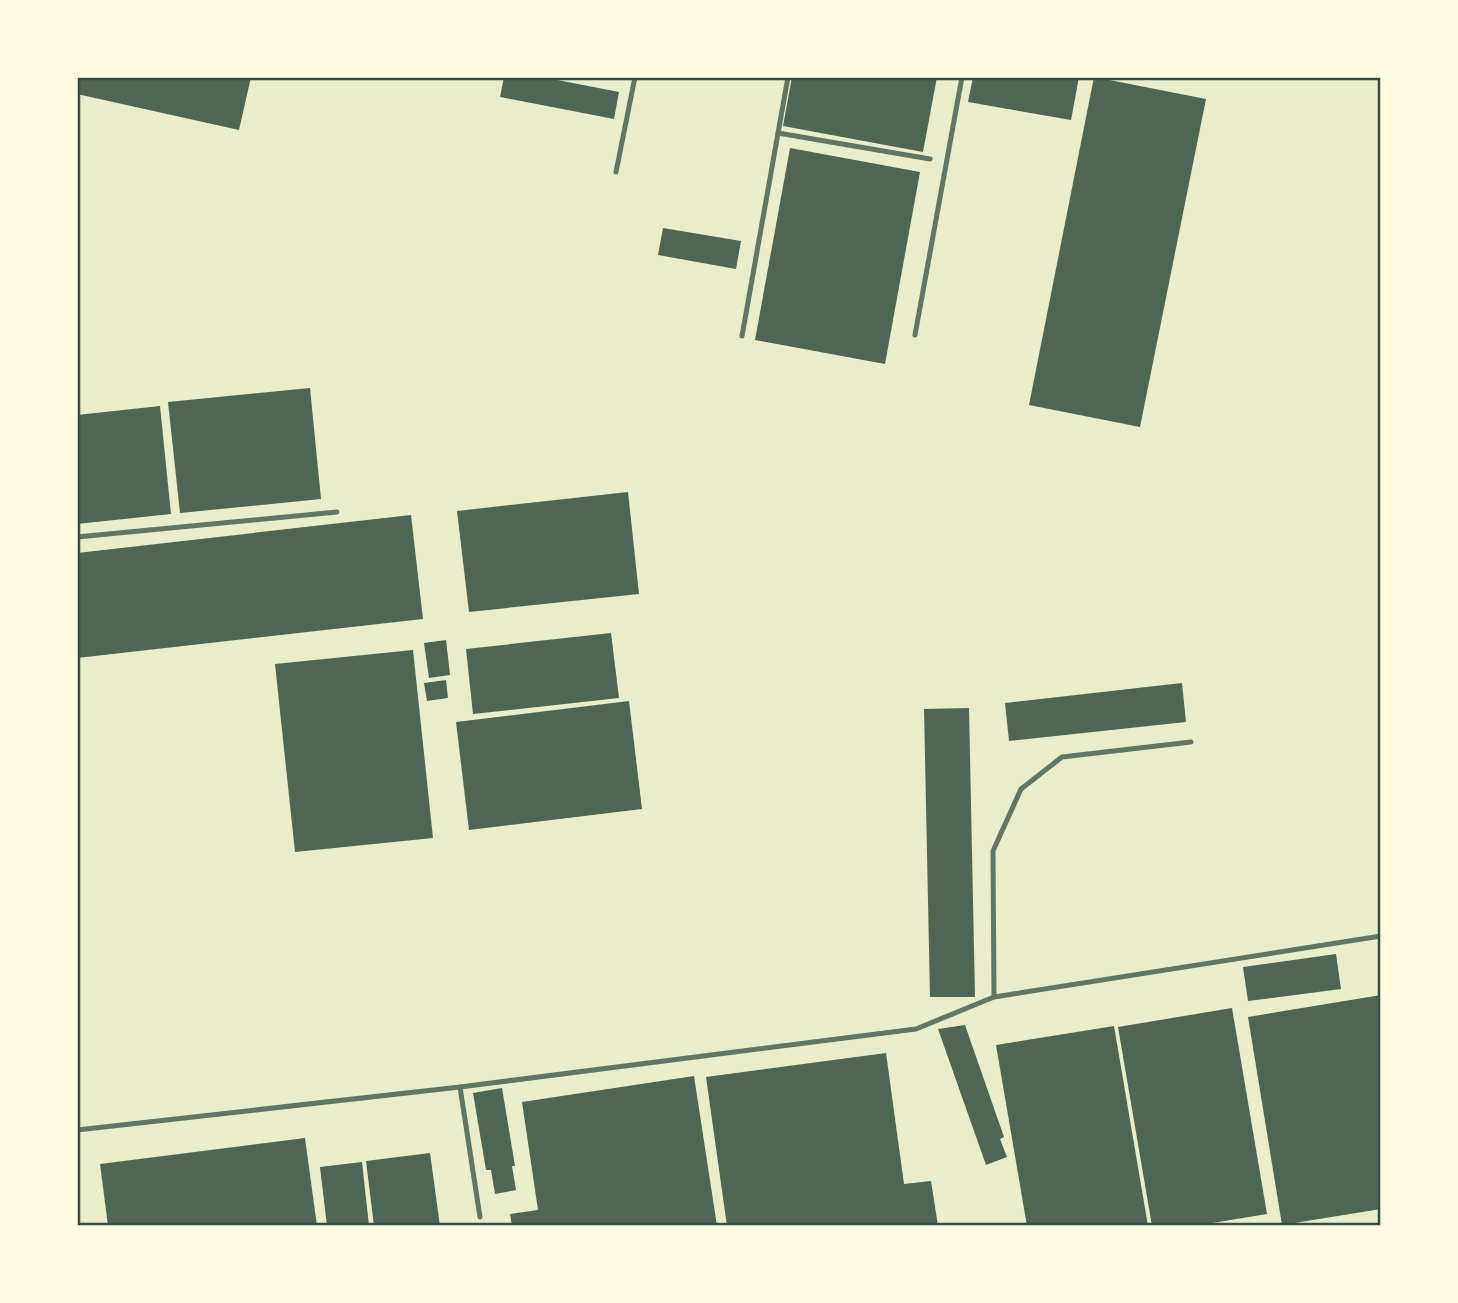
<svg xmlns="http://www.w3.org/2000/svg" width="1458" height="1303" font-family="Karla,sans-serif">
	<rect width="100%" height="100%" fill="#e9edc9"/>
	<!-- building -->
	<g fill="#4f6655">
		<polygon points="77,77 251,77 239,130 77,94"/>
		<polygon points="504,77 542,77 619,92 614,119 500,97"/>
		<polygon points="792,77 937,77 923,152 783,126"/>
		<polygon points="973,77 1079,77 1071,120 968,102"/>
		<polygon points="1094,77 1206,99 1140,427 1029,405"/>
		<polygon points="790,148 920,172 885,364 755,340"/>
		<polygon points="663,228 741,241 736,269 658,255"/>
		<polygon points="310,388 321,499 180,513 168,402"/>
		<polygon points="160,406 171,514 77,524 77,415"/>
		<polygon points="628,492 639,594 469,612 457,511"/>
		<polygon points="411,515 423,619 77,658 77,553"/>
		<polygon points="611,633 619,698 473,714 466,649"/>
		<polygon points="446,640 450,675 429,678 424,643"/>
		<polygon points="413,650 433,838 295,852 275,664"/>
		<polygon points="446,680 448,698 427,701 424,683"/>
		<polygon points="1182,683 1186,722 1009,741 1005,703"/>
		<polygon points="629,701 642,809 469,830 456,722"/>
		<polygon points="969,708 975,997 930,997 924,709"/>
		<polygon points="1336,954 1341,989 1248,1001 1243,967"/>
		<polygon points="1381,995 1381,1209 1282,1225 1248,1017"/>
		<polygon points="1232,1008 1267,1214 1194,1226 1152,1226 1118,1027"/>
		<polygon points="965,1025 1004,1137 1000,1139 1007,1157 986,1165 938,1029"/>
		<polygon points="1114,1026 1148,1226 1027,1226 996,1045"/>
		<polygon points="886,1053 904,1184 931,1181 938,1226 727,1226 706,1077"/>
		<polygon points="694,1076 717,1226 512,1226 510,1214 538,1210 522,1102"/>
		<polygon points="502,1088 515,1166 512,1166 516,1190 495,1194 491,1170 486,1170 473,1093"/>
		<polygon points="305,1138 317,1226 108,1226 100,1164"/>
		<polygon points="430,1153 440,1226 374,1226 366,1161"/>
		<polygon points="362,1162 369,1226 327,1226 320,1167"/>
	</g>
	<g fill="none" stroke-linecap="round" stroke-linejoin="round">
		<!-- service -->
		<g stroke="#617663" stroke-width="5">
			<polyline points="778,133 930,159"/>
			<polyline points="616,172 635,77"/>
			<polyline points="915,335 962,77"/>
			<polyline points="742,336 788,77"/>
			<polyline points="77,537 337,512"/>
			<polyline points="994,997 1381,936"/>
			<polyline points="460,1087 480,1217"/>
			<polyline points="77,1130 460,1087 916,1029 994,997 993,851 1021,789 1062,757 1191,742"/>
		</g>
	</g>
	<!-- border -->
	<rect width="1458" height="1303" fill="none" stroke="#fefae0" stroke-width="158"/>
	<rect x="79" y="79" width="1300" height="1145" fill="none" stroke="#344e41" stroke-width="2.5"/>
</svg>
